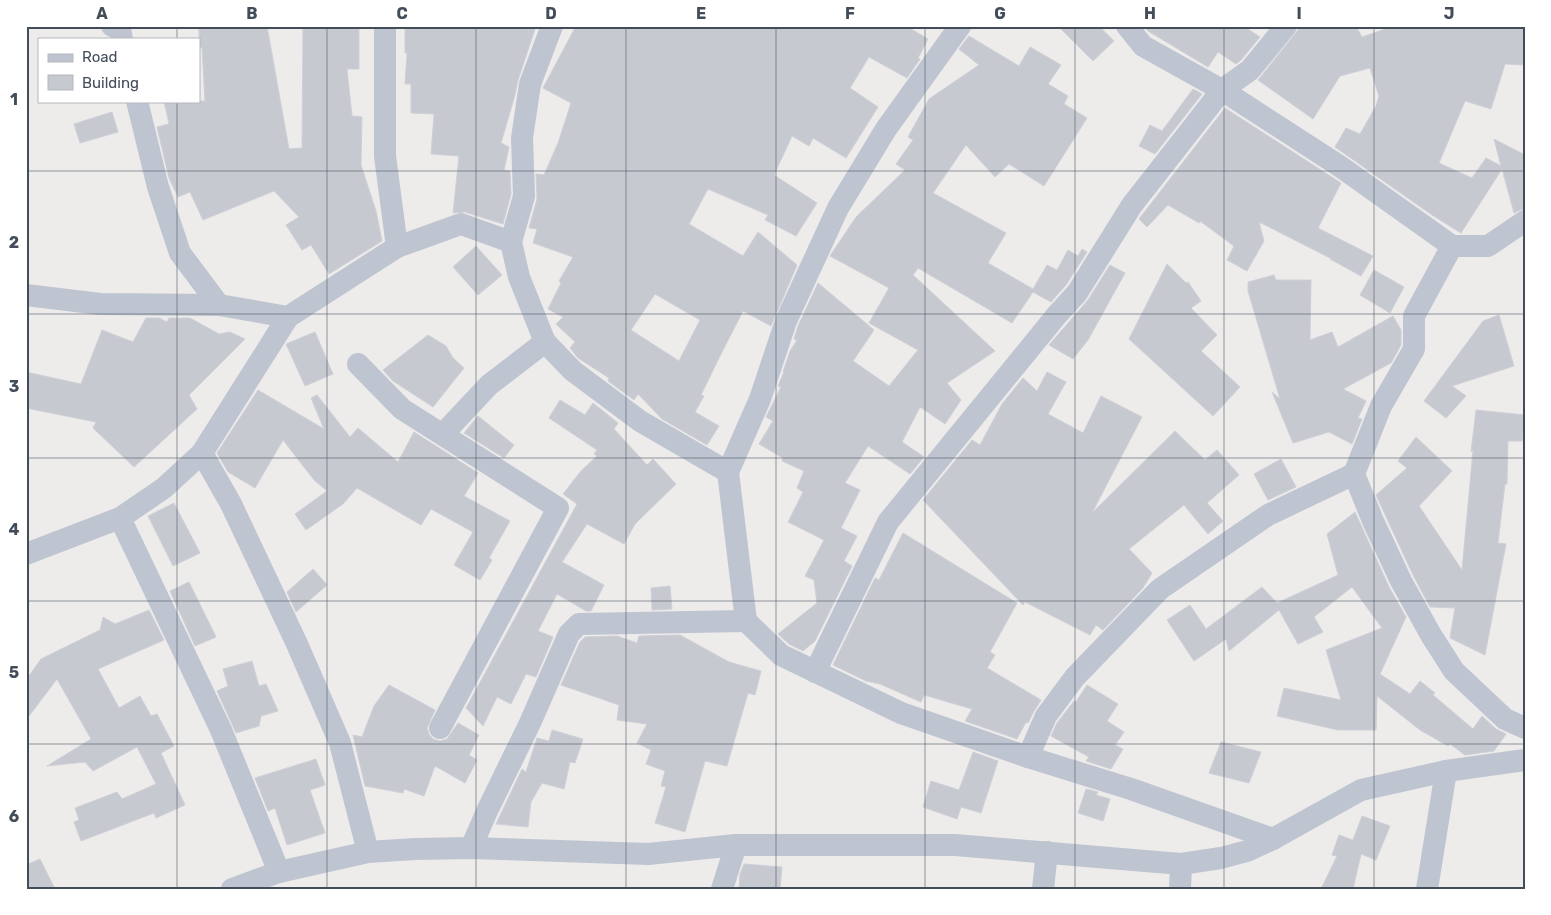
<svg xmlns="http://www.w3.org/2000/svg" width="1551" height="915" font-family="Rubik,sans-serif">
	<rect width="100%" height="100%" fill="#eeebeb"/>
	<!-- building -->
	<g fill="#c7c9d1" stroke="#cfd0d7" fill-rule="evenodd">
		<polygon points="199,26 267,26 289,149 302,148 303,26 359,26 359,69 347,69 352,116 362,117 361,165 376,211 382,241 329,274 311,245 302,250 286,225 299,217 274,191 203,220 190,192 178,197 169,178 157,127 169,124 164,101 205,101 202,47 199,48"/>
		<polygon points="405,26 536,26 518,80 515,95 501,143 509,147 504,170 510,171 511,194 503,224 465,212 453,213 459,156 431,154 434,114 411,113 411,84 405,84 407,53 405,53"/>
		<path d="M576,26H906L928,39L918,58L920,59L907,78L869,57L850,88L878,107L846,158L813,138L809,146L792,136L774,175L817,203L796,236L765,220L768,215L708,189L689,224L743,256L758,232L797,265L771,326L743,311L721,354L701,395L704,396L695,412L719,426L707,445L662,419L638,394L634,400L608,381L609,378L578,358L570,348L575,342L556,324L563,317L548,309L561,283L559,281L573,257L533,243L537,229L529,228L537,199L536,174L544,175L558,143L571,103L543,88ZM655,294L700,320L679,361L631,330Z"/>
		<polygon points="1058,26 1099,26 1114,41 1093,61"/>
		<polygon points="1144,26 1243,26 1260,37 1241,60 1236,64 1218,52 1208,67 1148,31"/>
		<polygon points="1304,26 1356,26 1362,37 1394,26 1525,26 1525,65 1505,64 1491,109 1465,101 1439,163 1472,178 1486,158 1501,166 1494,139 1525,155 1525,208 1514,213 1502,169 1461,233 1432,215 1335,147 1346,128 1360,134 1376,106 1379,96 1370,68 1340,76 1313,119 1258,80 1298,30"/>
		<polygon points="969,36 1019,66 1030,47 1061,65 1048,84 1068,96 1064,104 1087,118 1044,186 1009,164 995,177 966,145 933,193 1006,233 988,263 1033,289 1047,265 1057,270 1068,250 1078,256 1082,249 1087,252 1066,285 1051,302 1033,292 1012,323 918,268 913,275 995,351 947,383 961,400 945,424 920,407 902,442 924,457 910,474 868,446 845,483 860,490 841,528 857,536 844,561 852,566 815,641 803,651 789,644 778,634 817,603 814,580 805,576 824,540 788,522 803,492 797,488 804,471 782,461 783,458 759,444 773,421 766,417 781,387 778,386 784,372 783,372 790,351 797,340 794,339 798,326 818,283 874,330 853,361 889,386 918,350 869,323 889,288 830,256 856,217 905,170 896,164 913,140 908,137 929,99 979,65 959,49"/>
		<polygon points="1193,89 1202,94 1155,154 1139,146 1150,125 1162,131"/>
		<polygon points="1225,108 1341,183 1318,228 1373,256 1361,276 1330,259 1332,259 1259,222 1264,241 1247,271 1227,260 1234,246 1200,221 1199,223 1168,205 1147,227 1139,219"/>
		<polygon points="112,112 118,132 80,143 74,124"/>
		<polygon points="476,246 502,275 478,295 453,267"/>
		<polygon points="1167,264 1186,283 1188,282 1201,301 1191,308 1217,335 1201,351 1240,387 1213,416 1129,339"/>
		<polygon points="1110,265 1125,273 1088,340 1073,359 1049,345 1088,300"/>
		<polygon points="1374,270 1404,287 1390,313 1360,295"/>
		<polygon points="1274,275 1276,280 1311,280 1310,340 1332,332 1338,347 1393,316 1401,330 1401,345 1391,363 1343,389 1366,401 1358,418 1362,419 1352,444 1329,432 1293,443 1272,392 1280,399 1248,291 1248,282"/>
		<polygon points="1499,315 1514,366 1452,386 1466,396 1446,418 1424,401 1483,321"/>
		<polygon points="146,318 159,318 167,322 169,318 190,318 219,334 230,332 245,339 189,395 197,409 134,467 93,428 96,422 26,408 26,372 81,384 102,330 133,342"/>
		<polygon points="315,332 333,374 305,386 286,344"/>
		<polygon points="428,335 446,346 453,358 464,368 433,407 393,381 383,370"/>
		<polygon points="1047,372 1066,382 1048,414 1083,433 1101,396 1142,417 1092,513 1175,431 1205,460 1217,450 1239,475 1207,503 1223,521 1208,534 1184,505 1129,549 1152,573 1143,588 1103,630 1096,625 1090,635 1025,602 1023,605 923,500 972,440 980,445 1002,404 1023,378 1037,391"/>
		<polygon points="258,390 324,429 311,398 317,395 350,437 358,428 398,462 414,432 478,473 464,496 510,521 489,558 492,560 480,580 454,565 473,532 431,509 421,525 357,488 343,504 306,530 295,514 327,491 314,480 283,440 255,488 228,472 217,453"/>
		<polygon points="560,400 585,415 593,403 618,423 614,429 647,465 653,459 676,484 635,524 624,544 587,524 562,562 604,585 591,611 586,611 557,594 538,631 553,637 536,677 526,674 511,704 497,697 483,726 466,708 577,504 563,494 581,471 597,456 594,454 597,450 549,418"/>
		<polygon points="1476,410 1525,415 1522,441 1508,441 1507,484 1505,484 1498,543 1506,544 1485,655 1450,638 1455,608 1430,607 1413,575 1376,495 1407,468 1398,461 1416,437 1452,471 1419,506 1462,570 1473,450 1471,452"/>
		<polygon points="478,416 514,445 504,458 464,433"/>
		<polygon points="1281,459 1296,487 1268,500 1254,474"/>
		<polygon points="174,503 200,553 173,566 148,516"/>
		<polygon points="1355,512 1389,587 1406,617 1380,674 1410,694 1420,681 1435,693 1433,695 1473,729 1482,716 1496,729 1506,734 1494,751 1465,755 1450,744 1448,746 1420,730 1377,696 1376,730 1338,730 1277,716 1284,688 1341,700 1326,650 1382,628 1352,587 1314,617 1323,632 1298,644 1279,610 1229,651 1226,639 1194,661 1167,620 1190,605 1206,629 1262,587 1277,603 1338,575 1327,534"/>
		<polygon points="903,533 1017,603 990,652 995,655 987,668 1041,700 1034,711 1028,723 1026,722 1017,739 965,721 972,709 924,695 921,702 880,684 866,681 833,665 875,578 879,580"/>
		<polygon points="313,569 327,585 296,612 287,592"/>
		<polygon points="189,582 216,637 195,646 170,591"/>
		<polygon points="670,586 672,609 652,610 651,588"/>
		<polygon points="149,610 164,640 98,669 119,708 140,696 151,716 157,714 174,746 161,753 185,805 156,818 154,813 81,841 74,822 79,820 75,808 117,792 122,799 156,784 137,747 93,771 85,762 47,766 91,739 57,679 26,720 26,680 41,659 100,630 103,617 115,624"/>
		<polygon points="680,635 729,662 761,671 755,695 748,693 727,766 705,761 685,832 655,823 666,787 661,786 665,771 646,764 651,750 637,743 647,724 617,720 619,705 561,685 580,642 585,637 617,636 637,643 639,636"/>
		<polygon points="252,661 259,686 266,684 278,711 261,716 259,726 236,733 217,691 228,686 223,669"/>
		<polygon points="389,685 435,710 427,728 429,734 433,739 440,741 447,739 458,723 479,735 469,755 477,760 465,783 435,766 424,796 404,789 403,793 365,786 353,735 362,737 374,706"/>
		<polygon points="1087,685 1118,704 1107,721 1124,732 1115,745 1123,749 1111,769 1086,761 1089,757 1051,736 1057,723 1074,701 1076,702"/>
		<polygon points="552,730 583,739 575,763 570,762 564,789 542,783 531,802 528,827 496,824 522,769 526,772 537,738 549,741"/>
		<polygon points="1221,742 1261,752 1249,783 1209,773"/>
		<polygon points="973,752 998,761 981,813 961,807 957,819 923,807 931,781 959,790"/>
		<polygon points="316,759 325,785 310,790 325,833 287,845 275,808 268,811 255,778"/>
		<polygon points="1086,789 1098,792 1096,795 1110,799 1103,821 1078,813"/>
		<polygon points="1362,816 1390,826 1376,860 1361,854 1353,889 1321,889 1337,856 1332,855 1339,835 1353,840"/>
		<polygon points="40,859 55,889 26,889 26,865"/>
		<polygon points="744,864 782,867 780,889 739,889 740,874"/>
	</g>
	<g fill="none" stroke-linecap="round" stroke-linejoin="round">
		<!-- minor -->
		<g stroke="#bec5d1" stroke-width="22">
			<polyline points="112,26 120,29 122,39"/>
			<polyline points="385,26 385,156 397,247"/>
			<polyline points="552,26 530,84 522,138 524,196 511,242 519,277 545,342 573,371 640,421 728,472 746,621 781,655 901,713 1028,757 1131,789 1273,839"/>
			<polyline points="1127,26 1143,46 1222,90 1253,110 1341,167 1452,246 1414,316 1414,349 1381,406 1354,474 1373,521 1401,581 1431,635 1454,671 1505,719 1525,728"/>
			<polyline points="137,101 158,187 180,253 219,305 288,317 397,247 461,224 511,242"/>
			<polyline points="1452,246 1488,246 1525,221"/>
			<polyline points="26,295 100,304 219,305"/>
			<polyline points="358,364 402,409 558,508 440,728"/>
			<polyline points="443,434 489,385 545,342"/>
			<polyline points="202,453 231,504 297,644 340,743 368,852"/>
			<polyline points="728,472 760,399 786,321 838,208 886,129 960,26"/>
			<polyline points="120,518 221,730 279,872"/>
			<polyline points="26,554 120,518 164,488 202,453 288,317"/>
			<polyline points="815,672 888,522 1056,316 1077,293 1132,205 1222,90 1250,70 1286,26"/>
			<polyline points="1028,757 1046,716 1075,677 1160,589 1268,515 1354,474"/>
			<polyline points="471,848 487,811 530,723 569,634 579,624 746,621"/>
			<polyline points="232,889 279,872 368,852 415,849 471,848 648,854 736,845 955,845 1181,864 1221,858 1247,851 1273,839 1361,790 1446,771 1525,760"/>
			<polyline points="722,889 736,845"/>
			<polyline points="1043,889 1047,852"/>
			<polyline points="1180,889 1181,864"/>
			<polyline points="1427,889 1446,771"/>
		</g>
	</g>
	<!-- grid -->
	<path fill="none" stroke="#434c59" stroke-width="1" stroke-opacity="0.55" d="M177,26V39M327,26V889M476,26V889M626,26V889M776,26V889M925,26V889M1075,26V889M1224,26V889M1374,26V889M177,101V889M26,171H1525M26,314H1525M26,458H1525M26,601H1525M26,744H1525"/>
	<!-- border -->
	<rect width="1551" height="915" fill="none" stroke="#ffffff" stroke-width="55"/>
	<!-- legend -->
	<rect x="38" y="38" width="162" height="65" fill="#ffffff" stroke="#b4b7bd"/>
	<rect x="48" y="54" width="25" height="8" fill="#bec5d1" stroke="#b4b7bd"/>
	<text x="82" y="62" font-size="15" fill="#434c59">Road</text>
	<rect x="48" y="75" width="25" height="15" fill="#c7c9d1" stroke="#b4b7bd"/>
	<text x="82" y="88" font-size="15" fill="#434c59">Building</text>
	<rect x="28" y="28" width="1496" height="860" fill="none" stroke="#434c59" stroke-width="2"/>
	<g font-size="16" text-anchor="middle" font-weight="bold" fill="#434c59">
		<text x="102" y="19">A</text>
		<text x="252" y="19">B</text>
		<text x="402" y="19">C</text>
		<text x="551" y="19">D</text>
		<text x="701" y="19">E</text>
		<text x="850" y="19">F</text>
		<text x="1000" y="19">G</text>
		<text x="1150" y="19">H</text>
		<text x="1299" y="19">I</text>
		<text x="1449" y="19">J</text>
		<text x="14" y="105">1</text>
		<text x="14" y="248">2</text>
		<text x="14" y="392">3</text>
		<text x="14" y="535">4</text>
		<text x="14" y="678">5</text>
		<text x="14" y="822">6</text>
	</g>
</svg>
